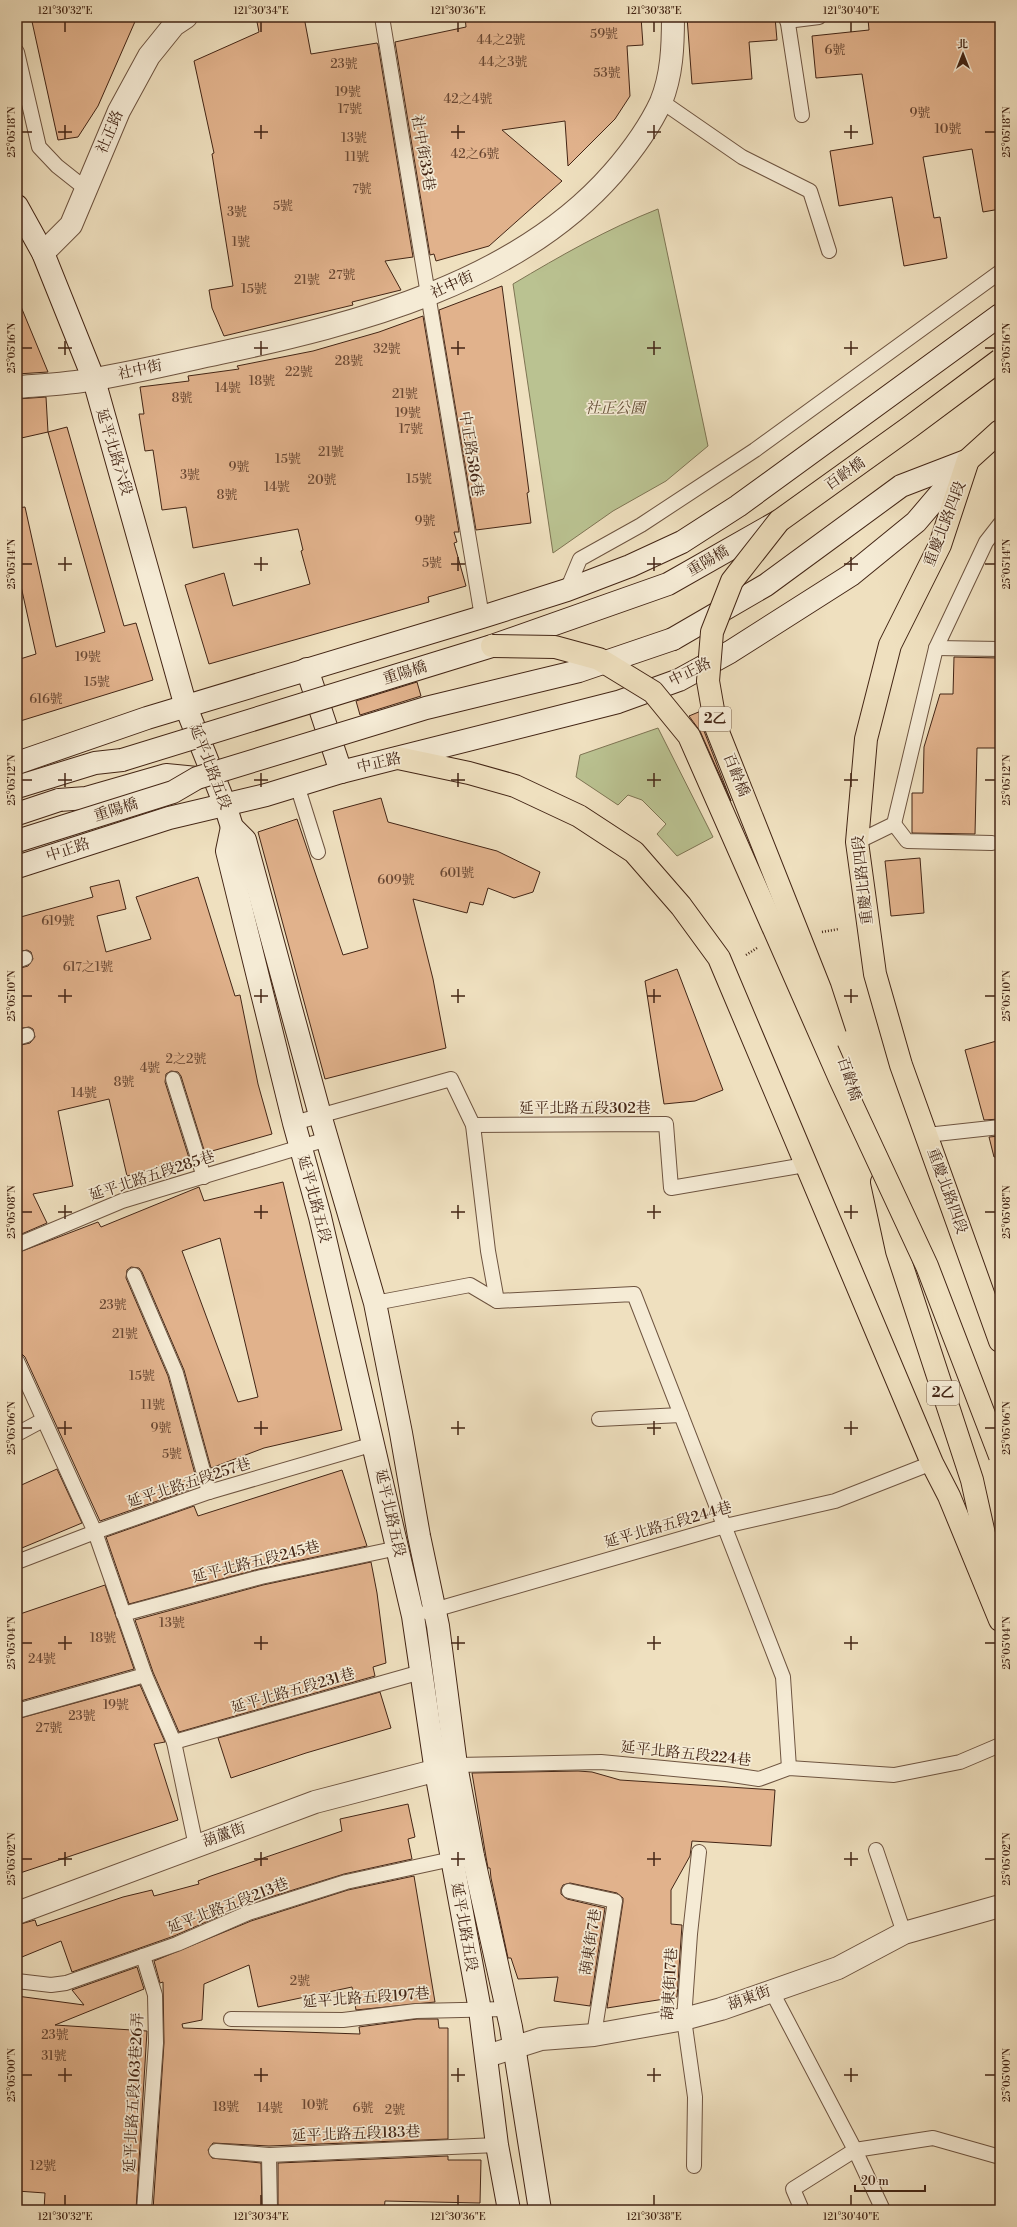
<svg xmlns="http://www.w3.org/2000/svg" width="1017" height="2227" font-family="'Libre Bodoni','Noto Serif TC',serif">
	<rect width="100%" height="100%" fill="#efe0bf"/>
	<filter id="stains"><feTurbulence type="fractalNoise" baseFrequency=".005" numOctaves="4"/><feColorMatrix values="0 0 0 0 .2 0 0 0 0 .09 0 0 0 0 .02 0 0 0 .5 -.17"/></filter>
	<radialGradient id="worn" r=".72"><stop offset=".6" stop-color="#630" stop-opacity="0"/><stop offset="1" stop-color="#630" stop-opacity=".3"/></radialGradient>
	<!-- green -->
	<g fill="#bac291" stroke="#7e7453">
		<path d="M658,209L708,446L666,481L613,511L553,553L513,284C560,256 607,229 658,209Z"/>
		<polygon points="658,728 713,837 677,856 657,834 666,824 642,800 628,795 618,805 576,777 580,755"/>
	</g>
	<!-- building -->
	<g fill="#e1b28c" stroke="#432515" fill-rule="evenodd">
		<polygon points="31,17 137,17 98,106 78,137 58,140"/>
		<polygon points="256,17 304,17 311,54 377,43 378,45 413,257 385,261 401,290 352,302 353,305 224,336 212,308 209,290 233,286 212,154 214,153 194,61 259,32"/>
		<polygon points="465,17 641,17 643,45 627,46 630,96 615,119 568,166 565,121 502,130 562,181 489,246 436,261 434,254 430,255 395,42 466,27"/>
		<polygon points="687,17 775,17 777,40 749,42 752,79 692,84"/>
		<polygon points="884,17 1000,17 1000,209 983,212 972,149 923,157 934,218 940,217 947,258 904,266 892,197 839,206 830,151 873,144 862,74 816,78 812,36 869,30 868,19"/>
		<polygon points="502,286 529,492 527,493 531,523 476,530 439,310"/>
		<polygon points="17,297 48,372 17,374"/>
		<polygon points="423,316 459,532 454,532 457,542 454,543 466,586 428,597 429,602 209,664 185,585 224,573 233,606 310,584 301,551 303,550 298,529 193,548 186,507 162,510 153,450 145,451 139,414 144,414 140,387 189,381 188,376 239,369 237,366 313,351 379,332"/>
		<polygon points="46,397 48,432 17,439 17,399"/>
		<polygon points="67,427 124,626 136,623 153,680 17,722 17,660 36,654 17,568 17,508 25,507 56,647 105,632 48,432"/>
		<polygon points="954,657 999,658 997,748 977,748 975,834 912,833 912,793 923,793 924,747 940,694 953,694"/>
		<polygon points="417,682 421,696 360,715 356,701"/>
		<polygon points="701,711 704,731 731,801 700,731 689,716"/>
		<polygon points="381,798 388,822 497,851 540,872 533,892 514,898 488,888 483,905 470,902 467,913 413,899 433,979 446,1048 325,1079 258,832 297,819 343,955 368,948 333,811"/>
		<polygon points="920,858 924,913 891,916 885,861"/>
		<polygon points="198,877 235,996 240,995 258,1084 272,1134 205,1153 181,1076 178,1072 171,1071 166,1074 165,1082 189,1158 127,1176 109,1099 58,1111 73,1186 33,1194 47,1223 17,1236 17,1046 30,1043 35,1037 33,1029 29,1027 17,1029 17,969 28,966 33,959 31,952 27,950 17,952 17,918 93,897 90,887 119,880 126,909 97,916 106,952 151,939 136,897"/>
		<polygon points="677,969 723,1090 695,1101 664,1104 645,981"/>
		<polygon points="1000,1040 1000,1119 984,1120 965,1050"/>
		<polygon points="1000,1136 1000,1156 994,1157 989,1137"/>
		<path d="M283,1182L342,1430L264,1448L211,1468L184,1370L142,1272L139,1268L131,1267L127,1270L126,1278L168,1376L195,1474L184,1478L189,1490L100,1521L25,1357L17,1349V1253L98,1222L101,1227L199,1187L204,1201ZM220,1238L258,1397L238,1402L182,1251Z"/>
		<polygon points="57,1469 82,1523 17,1550 17,1487"/>
		<polygon points="342,1470 367,1546 259,1569 129,1604 106,1537 194,1506 198,1516"/>
		<polygon points="371,1562 377,1593 386,1663 373,1667 375,1676 179,1732 153,1672 135,1620 263,1585"/>
		<polygon points="105,1585 134,1669 17,1702 17,1615"/>
		<polygon points="140,1685 165,1742 154,1744 178,1820 17,1874 17,1719"/>
		<polygon points="380,1692 391,1728 306,1753 231,1778 218,1738"/>
		<polygon points="578,1771 592,1772 620,1780 775,1790 771,1846 692,1841 690,1856 671,1890 671,1924 682,1925 677,1997 607,2008 623,1902 623,1898 617,1893 570,1883 563,1885 561,1889 561,1894 567,1899 605,1908 590,2006 554,2001 558,1977 518,1979 511,1958 508,1958 491,1878 490,1868 488,1868 486,1857 472,1773"/>
		<polygon points="408,1804 415,1837 408,1839 412,1859 344,1874 245,1905 174,1936 72,1972 61,1941 17,1959 17,1925 35,1920 37,1926 123,1897 152,1890 154,1896 199,1884 198,1881 211,1876 342,1831 340,1819"/>
		<polygon points="414,1876 435,2002 356,2010 352,1987 258,2007 249,1965 204,1984 202,2020 182,2024 183,2028 360,2034 359,2027 417,2019 438,2019 439,2028 448,2028 448,2139 269,2146 213,2143 208,2150 212,2158 261,2163 262,2210 153,2210 164,2043 163,1982 160,1983 154,1961 251,1921 348,1890"/>
		<polygon points="137,1967 144,1989 55,2025 147,2031 136,2210 44,2210 45,2193 17,2191 17,1996 84,2005 72,1990"/>
		<polygon points="448,2156 448,2160 481,2160 480,2203 385,2201 384,2210 278,2210 278,2163"/>
	</g>
	<g fill="none" stroke-linecap="round" stroke-linejoin="round">
		<!-- lane casing -->
		<g stroke="#6e5440" stroke-width="16">
			<g id="lane">
				<path d="M382,17C416,217 447,417 482,617"/>
				<polyline points="787,17 802,115"/>
				<polyline points="787,21 819,17"/>
				<polyline points="17,52 39,147 57,166 86,189"/>
				<polyline points="661,101 742,157 810,191 829,251"/>
				<polyline points="567,590 580,559 641,525 755,450 1000,272"/>
				<polyline points="936,648 1000,649"/>
				<polyline points="297,785 318,852"/>
				<polyline points="894,824 907,841 992,843"/>
				<polyline points="857,842 894,824 936,648 986,542 1000,524"/>
				<polyline points="17,961 25,958"/>
				<polyline points="17,1038 27,1035"/>
				<polyline points="173,1079 204,1177"/>
				<polyline points="294,1123 451,1079 473,1125 488,1251 497,1301"/>
				<polyline points="473,1125 666,1124 671,1188 805,1165"/>
				<polyline points="927,1135 1000,1127"/>
				<polyline points="17,1245 122,1201 327,1139"/>
				<polyline points="134,1275 176,1373 209,1492"/>
				<polyline points="375,1303 470,1285 497,1301 634,1294 783,1677 789,1768"/>
				<polyline points="17,1361 95,1532 145,1675 174,1742 196,1846"/>
				<polyline points="599,1419 681,1415"/>
				<polyline points="17,1434 43,1420"/>
				<polyline points="17,1562 95,1532 209,1492 374,1444"/>
				<polyline points="427,1612 725,1526 835,1501 932,1463"/>
				<polyline points="123,1614 261,1577 398,1548"/>
				<polyline points="17,1711 145,1675"/>
				<polyline points="174,1742 421,1672"/>
				<polyline points="456,1765 601,1762 726,1774 759,1779 789,1768 894,1775 960,1762 1000,1745"/>
				<polyline points="876,1850 904,1933"/>
				<polyline points="569,1891 615,1901 594,2035"/>
				<polyline points="143,1956 155,1995 156,2043 144,2210"/>
				<polyline points="17,1981 51,1985 66,1983 177,1944 248,1913 346,1882 452,1859"/>
				<polyline points="771,1990 855,2150 883,2210"/>
				<polyline points="231,2019 343,2020 416,2011 507,2009"/>
				<polyline points="216,2151 269,2155 497,2145"/>
				<polyline points="269,2155 270,2210"/>
				<polyline points="694,2166 695,2097 684,2019 690,1934 699,1852"/>
				<polyline points="802,2210 793,2189 855,2150 933,2138 1000,2157"/>
			</g>
		</g>
		<!-- street casing -->
		<g stroke="#6e5440" stroke-width="24">
			<g id="street">
				<polyline points="43,253 71,225 119,111 149,56 174,25 186,17"/>
				<path d="M17,387C43,385 69,384 95,379C137,372 178,362 220,353C357,324 517,283 613,173C632,151 649,128 661,102C672,75 673,46 673,17"/>
				<polyline points="17,1913 315,1802 453,1766"/>
				<polyline points="487,2056 541,2039 594,2035 684,2019 721,2009 838,1968 904,1933 1000,1906"/>
			</g>
		</g>
		<!-- secondary casing -->
		<g stroke="#432515" stroke-width="24">
			<g id="secondary">
				<polyline points="17,206 43,253 94,380 186,707 225,805 232,827 245,840 320,1115 375,1303 401,1433 419,1536 438,1626 456,1765 473,1856 511,2027 540,2210"/>
				<polyline points="673,639 766,585 901,486 966,461"/>
				<polyline points="492,646 668,584 779,521"/>
				<polyline points="307,669 341,772"/>
				<polyline points="17,763 147,718 482,617 567,590 630,566 682,542 738,506 1000,315"/>
				<polyline points="17,787 95,763 122,760"/>
				<polyline points="59,800 86,798 166,775 197,778"/>
				<polyline points="232,827 227,851 294,1123 320,1217 413,1616 436,1772 480,2010 497,2145 509,2210"/>
				<polyline points="17,867 169,818 266,795 341,772 618,702 679,680 730,652 851,575 916,522 968,461"/>
			</g>
		</g>
		<!-- primary casing -->
		<g stroke="#432515" stroke-width="24">
			<g id="primary">
				<polyline points="1000,431 968,460 940,545 890,645 866,739 857,842 875,974 901,1065 1000,1341"/>
				<polyline points="398,758 469,773 515,786 579,816 634,852 681,906 719,958 932,1463 949,1496 1000,1620"/>
				<polyline points="882,1182 897,1251 972,1480 994,1579"/>
			</g>
		</g>
		<!-- path -->
		<g stroke="#432515" stroke-width="2.5" stroke-dasharray="1 2" stroke-linecap="butt">
			<polyline points="822,932 839,929"/>
			<polyline points="746,955 757,948"/>
		</g>
		<!-- lane -->
		<use href="#lane" stroke="#f5ebd5" stroke-width="14"/>
		<!-- street -->
		<use href="#street" stroke="#f5ebd5" stroke-width="22"/>
		<!-- secondary -->
		<use href="#secondary" stroke="#f5ebd5" stroke-width="22"/>
		<!-- primary -->
		<use href="#primary" stroke="#efe0bf" stroke-width="22"/>
		<!-- secondary-bridge casing -->
		<g stroke="#432515" stroke-width="24" stroke-linecap="butt">
			<g id="secondary-bridge">
				<polyline points="122,760 492,646"/>
				<polyline points="17,814 59,800"/>
				<polyline points="17,841 173,792 197,778 426,708 579,671 673,639"/>
			</g>
		</g>
		<!-- primary-bridge casing -->
		<g stroke="#432515" stroke-width="24" stroke-linecap="butt">
			<g id="primary-bridge">
				<polyline points="492,646 555,647 599,659 653,692 689,736 840,1079 927,1266 1000,1456"/>
				<polyline points="835,1035 820,989 716,727 708,681 712,632 732,581 779,521 910,427 1000,360"/>
			</g>
		</g>
		<!-- secondary-bridge -->
		<use href="#secondary-bridge" stroke="#f5ebd5" stroke-width="22"/>
		<!-- primary-bridge -->
		<use href="#primary-bridge" stroke="#efe0bf" stroke-width="22"/>
	</g>
	<!-- ticks -->
	<path fill="none" stroke="#432515" stroke-width="1.5" d="M65,22V32M261,22V32M458,22V32M654,22V32M851,22V32M65,125V139M261,125V139M458,125V139M654,125V139M851,125V139M22,132H32M58,132H72M254,132H268M451,132H465M647,132H661M844,132H858M985,132H995M65,341V355M261,341V355M458,341V355M654,341V355M851,341V355M22,348H32M58,348H72M254,348H268M451,348H465M647,348H661M844,348H858M985,348H995M65,557V571M261,557V571M458,557V571M654,557V571M851,557V571M22,564H32M58,564H72M254,564H268M451,564H465M647,564H661M844,564H858M985,564H995M65,773V787M261,773V787M458,773V787M654,773V787M851,773V787M22,780H32M58,780H72M254,780H268M451,780H465M647,780H661M844,780H858M985,780H995M65,989V1003M261,989V1003M458,989V1003M654,989V1003M851,989V1003M22,996H32M58,996H72M254,996H268M451,996H465M647,996H661M844,996H858M985,996H995M65,1205V1219M261,1205V1219M458,1205V1219M654,1205V1219M851,1205V1219M22,1212H32M58,1212H72M254,1212H268M451,1212H465M647,1212H661M844,1212H858M985,1212H995M65,1421V1435M261,1421V1435M458,1421V1435M654,1421V1435M851,1421V1435M22,1428H32M58,1428H72M254,1428H268M451,1428H465M647,1428H661M844,1428H858M985,1428H995M65,1636V1650M261,1636V1650M458,1636V1650M654,1636V1650M851,1636V1650M22,1643H32M58,1643H72M254,1643H268M451,1643H465M647,1643H661M844,1643H858M985,1643H995M65,1852V1866M261,1852V1866M458,1852V1866M654,1852V1866M851,1852V1866M22,1859H32M58,1859H72M254,1859H268M451,1859H465M647,1859H661M844,1859H858M985,1859H995M65,2068V2082M261,2068V2082M458,2068V2082M654,2068V2082M851,2068V2082M22,2075H32M58,2075H72M254,2075H268M451,2075H465M647,2075H661M844,2075H858M985,2075H995M65,2195V2205M261,2195V2205M458,2195V2205M654,2195V2205M851,2195V2205"/>
	<g text-anchor="middle" dominant-baseline="central" stroke-width="3.5" stroke-linejoin="round" paint-order="stroke">
		<!-- number labels -->
		<g font-size="13" fill="#6a4833">
			<text x="604" y="34">59號</text>
			<text x="501" y="40">44之2號</text>
			<text x="835" y="50">6號</text>
			<text x="503" y="62">44之3號</text>
			<text x="344" y="64">23號</text>
			<text x="607" y="73">53號</text>
			<text x="348" y="92">19號</text>
			<text x="468" y="99">42之4號</text>
			<text x="350" y="109">17號</text>
			<text x="920" y="113">9號</text>
			<text x="948" y="129">10號</text>
			<text x="354" y="138">13號</text>
			<text x="475" y="154">42之6號</text>
			<text x="357" y="157">11號</text>
			<text x="362" y="189">7號</text>
			<text x="283" y="206">5號</text>
			<text x="237" y="212">3號</text>
			<text x="241" y="242">1號</text>
			<text x="342" y="275">27號</text>
			<text x="307" y="280">21號</text>
			<text x="254" y="289">15號</text>
			<text x="387" y="349">32號</text>
			<text x="349" y="361">28號</text>
			<text x="299" y="372">22號</text>
			<text x="262" y="381">18號</text>
			<text x="228" y="388">14號</text>
			<text x="405" y="394">21號</text>
			<text x="182" y="398">8號</text>
			<text x="408" y="413">19號</text>
			<text x="411" y="429">17號</text>
			<text x="331" y="452">21號</text>
			<text x="288" y="459">15號</text>
			<text x="239" y="467">9號</text>
			<text x="190" y="475">3號</text>
			<text x="419" y="479">15號</text>
			<text x="322" y="480">20號</text>
			<text x="277" y="487">14號</text>
			<text x="227" y="495">8號</text>
			<text x="425" y="521">9號</text>
			<text x="432" y="563">5號</text>
			<text x="88" y="657">19號</text>
			<text x="97" y="682">15號</text>
			<text x="46" y="699">616號</text>
			<text x="457" y="873">601號</text>
			<text x="396" y="880">609號</text>
			<text x="58" y="921">619號</text>
			<text x="88" y="967">617之1號</text>
			<text x="186" y="1059">2之2號</text>
			<text x="150" y="1068">4號</text>
			<text x="124" y="1082">8號</text>
			<text x="84" y="1093">14號</text>
			<text x="113" y="1305">23號</text>
			<text x="125" y="1334">21號</text>
			<text x="142" y="1376">15號</text>
			<text x="153" y="1405">11號</text>
			<text x="161" y="1428">9號</text>
			<text x="172" y="1454">5號</text>
			<text x="172" y="1623">13號</text>
			<text x="103" y="1638">18號</text>
			<text x="42" y="1659">24號</text>
			<text x="116" y="1705">19號</text>
			<text x="82" y="1716">23號</text>
			<text x="49" y="1728">27號</text>
			<text x="300" y="1981">2號</text>
			<text x="55" y="2035">23號</text>
			<text x="54" y="2056">31號</text>
			<text x="315" y="2105">10號</text>
			<text x="226" y="2107">18號</text>
			<text x="270" y="2108">14號</text>
			<text x="363" y="2108">6號</text>
			<text x="395" y="2110">2號</text>
			<text x="43" y="2166">12號</text>
		</g>
		<!-- shield labels -->
		<g fill="#f5ebd5" stroke="#78604f" stroke-width="1">
			<rect x="699" y="707" width="32" height="24" rx="3"/>
			<rect x="927" y="1381" width="32" height="24" rx="3"/>
		</g>
		<g font-size="14" font-weight="bold" fill="#432515">
			<text x="715" y="719">2乙</text>
			<text x="943" y="1393">2乙</text>
		</g>
		<!-- street labels -->
		<g font-size="15" fill="#432515" stroke="#f5ebd5">
			<text transform="translate(110 132) rotate(-67)">社正路</text>
			<text transform="translate(423 153) rotate(80)">社中街33巷</text>
			<text transform="translate(452 285) rotate(-24)">社中街</text>
			<text transform="translate(140 370) rotate(-12)">社中街</text>
			<text transform="translate(114 452) rotate(73)">延平北路六段</text>
			<text transform="translate(471 454) rotate(81)">中正路586巷</text>
			<text transform="translate(845 474) rotate(-35)">百齡橋</text>
			<text transform="translate(945 524) rotate(-69)">重慶北路四段</text>
			<text transform="translate(708 561) rotate(-30)">重陽橋</text>
			<text transform="translate(690 672) rotate(-26)">中正路</text>
			<text transform="translate(405 673) rotate(-17)">重陽橋</text>
			<text transform="translate(379 763) rotate(-13)">中正路</text>
			<text transform="translate(210 767) rotate(69)">延平北路五段</text>
			<text transform="translate(736 775) rotate(68)">百齡橋</text>
			<text transform="translate(116 810) rotate(-17)">重陽橋</text>
			<text transform="translate(68 850) rotate(-18)">中正路</text>
			<text transform="translate(863 880) rotate(-96)">重慶北路四段</text>
			<text transform="translate(849 1079) rotate(72)">百齡橋</text>
			<text x="585" y="1108">延平北路五段302巷</text>
			<text transform="translate(152 1176) rotate(-18)">延平北路五段285巷</text>
			<text transform="translate(947 1191) rotate(70)">重慶北路四段</text>
			<text transform="translate(314 1199) rotate(75)">延平北路五段</text>
			<text transform="translate(189 1483) rotate(-18)">延平北路五段257巷</text>
			<text transform="translate(390 1513) rotate(77)">延平北路五段</text>
			<text transform="translate(668 1525) rotate(-16)">延平北路五段244巷</text>
			<text transform="translate(256 1562) rotate(-14)">延平北路五段245巷</text>
			<text transform="translate(293 1691) rotate(-16)">延平北路五段231巷</text>
			<text transform="translate(686 1754) rotate(6)">延平北路五段224巷</text>
			<text transform="translate(224 1835) rotate(-20)">葫蘆街</text>
			<text transform="translate(228 1906) rotate(-21)">延平北路五段213巷</text>
			<text transform="translate(464 1927) rotate(80)">延平北路五段</text>
			<text transform="translate(591 1942) rotate(-81)">葫東街7巷</text>
			<text transform="translate(670 1984) rotate(-87)">葫東街17巷</text>
			<text transform="translate(366 1998) rotate(-4)">延平北路五段197巷</text>
			<text transform="translate(749 1998) rotate(-20)">葫東街</text>
			<text transform="translate(134 2093) rotate(-87)">延平北路五段163巷26弄</text>
			<text transform="translate(356 2134) rotate(-2)">延平北路五段183巷</text>
		</g>
		<!-- park labels -->
		<g font-size="15" font-style="italic" fill="#614c34" stroke="#f5ebd5">
			<text x="615" y="408">社正公園</text>
		</g>
	</g>
	<!-- margin -->
	<rect width="1017" height="2227" fill="none" stroke="#efe0bf" stroke-width="44"/>
	<!-- north arrow -->
	<g transform="translate(963 54)" stroke="#f5ebd5" stroke-width="3" paint-order="stroke">
	<path d="M0-3L7 15L0 10L-7 15Z" fill="#432515"/>
	<text y="-6" font-size="11" font-weight="bold" text-anchor="middle" fill="#432515">北</text>
	</g>
	<!-- scale -->
	<path d="M855 2185v6h70v-6" fill="none" stroke="#432515" stroke-width="2"/>
	<text x="861" y="2185" font-size="12" fill="#432515" stroke="#f5ebd5" stroke-width="3" paint-order="stroke">20 m</text>
	<rect x="22" y="22" width="973" height="2183" fill="none" stroke="#432515" stroke-width="1.5"/>
	<g font-size="10" text-anchor="middle" fill="#432515">
		<text x="65" y="14">121°30'32"E</text>
		<text x="261" y="14">121°30'34"E</text>
		<text x="458" y="14">121°30'36"E</text>
		<text x="654" y="14">121°30'38"E</text>
		<text x="851" y="14">121°30'40"E</text>
		<text transform="translate(11 132) rotate(-90)" y="4">25°05'18"N</text>
		<text transform="translate(1006 132) rotate(-90)" y="4">25°05'18"N</text>
		<text transform="translate(11 348) rotate(-90)" y="4">25°05'16"N</text>
		<text transform="translate(1006 348) rotate(-90)" y="4">25°05'16"N</text>
		<text transform="translate(11 564) rotate(-90)" y="4">25°05'14"N</text>
		<text transform="translate(1006 564) rotate(-90)" y="4">25°05'14"N</text>
		<text transform="translate(11 780) rotate(-90)" y="4">25°05'12"N</text>
		<text transform="translate(1006 780) rotate(-90)" y="4">25°05'12"N</text>
		<text transform="translate(11 996) rotate(-90)" y="4">25°05'10"N</text>
		<text transform="translate(1006 996) rotate(-90)" y="4">25°05'10"N</text>
		<text transform="translate(11 1212) rotate(-90)" y="4">25°05'08"N</text>
		<text transform="translate(1006 1212) rotate(-90)" y="4">25°05'08"N</text>
		<text transform="translate(11 1428) rotate(-90)" y="4">25°05'06"N</text>
		<text transform="translate(1006 1428) rotate(-90)" y="4">25°05'06"N</text>
		<text transform="translate(11 1643) rotate(-90)" y="4">25°05'04"N</text>
		<text transform="translate(1006 1643) rotate(-90)" y="4">25°05'04"N</text>
		<text transform="translate(11 1859) rotate(-90)" y="4">25°05'02"N</text>
		<text transform="translate(1006 1859) rotate(-90)" y="4">25°05'02"N</text>
		<text transform="translate(11 2075) rotate(-90)" y="4">25°05'00"N</text>
		<text transform="translate(1006 2075) rotate(-90)" y="4">25°05'00"N</text>
		<text x="65" y="2220">121°30'32"E</text>
		<text x="261" y="2220">121°30'34"E</text>
		<text x="458" y="2220">121°30'36"E</text>
		<text x="654" y="2220">121°30'38"E</text>
		<text x="851" y="2220">121°30'40"E</text>
	</g>
	<rect width="100%" height="100%" filter="url(#stains)"/>
	<rect width="100%" height="100%" fill="url(#worn)"/>
</svg>
